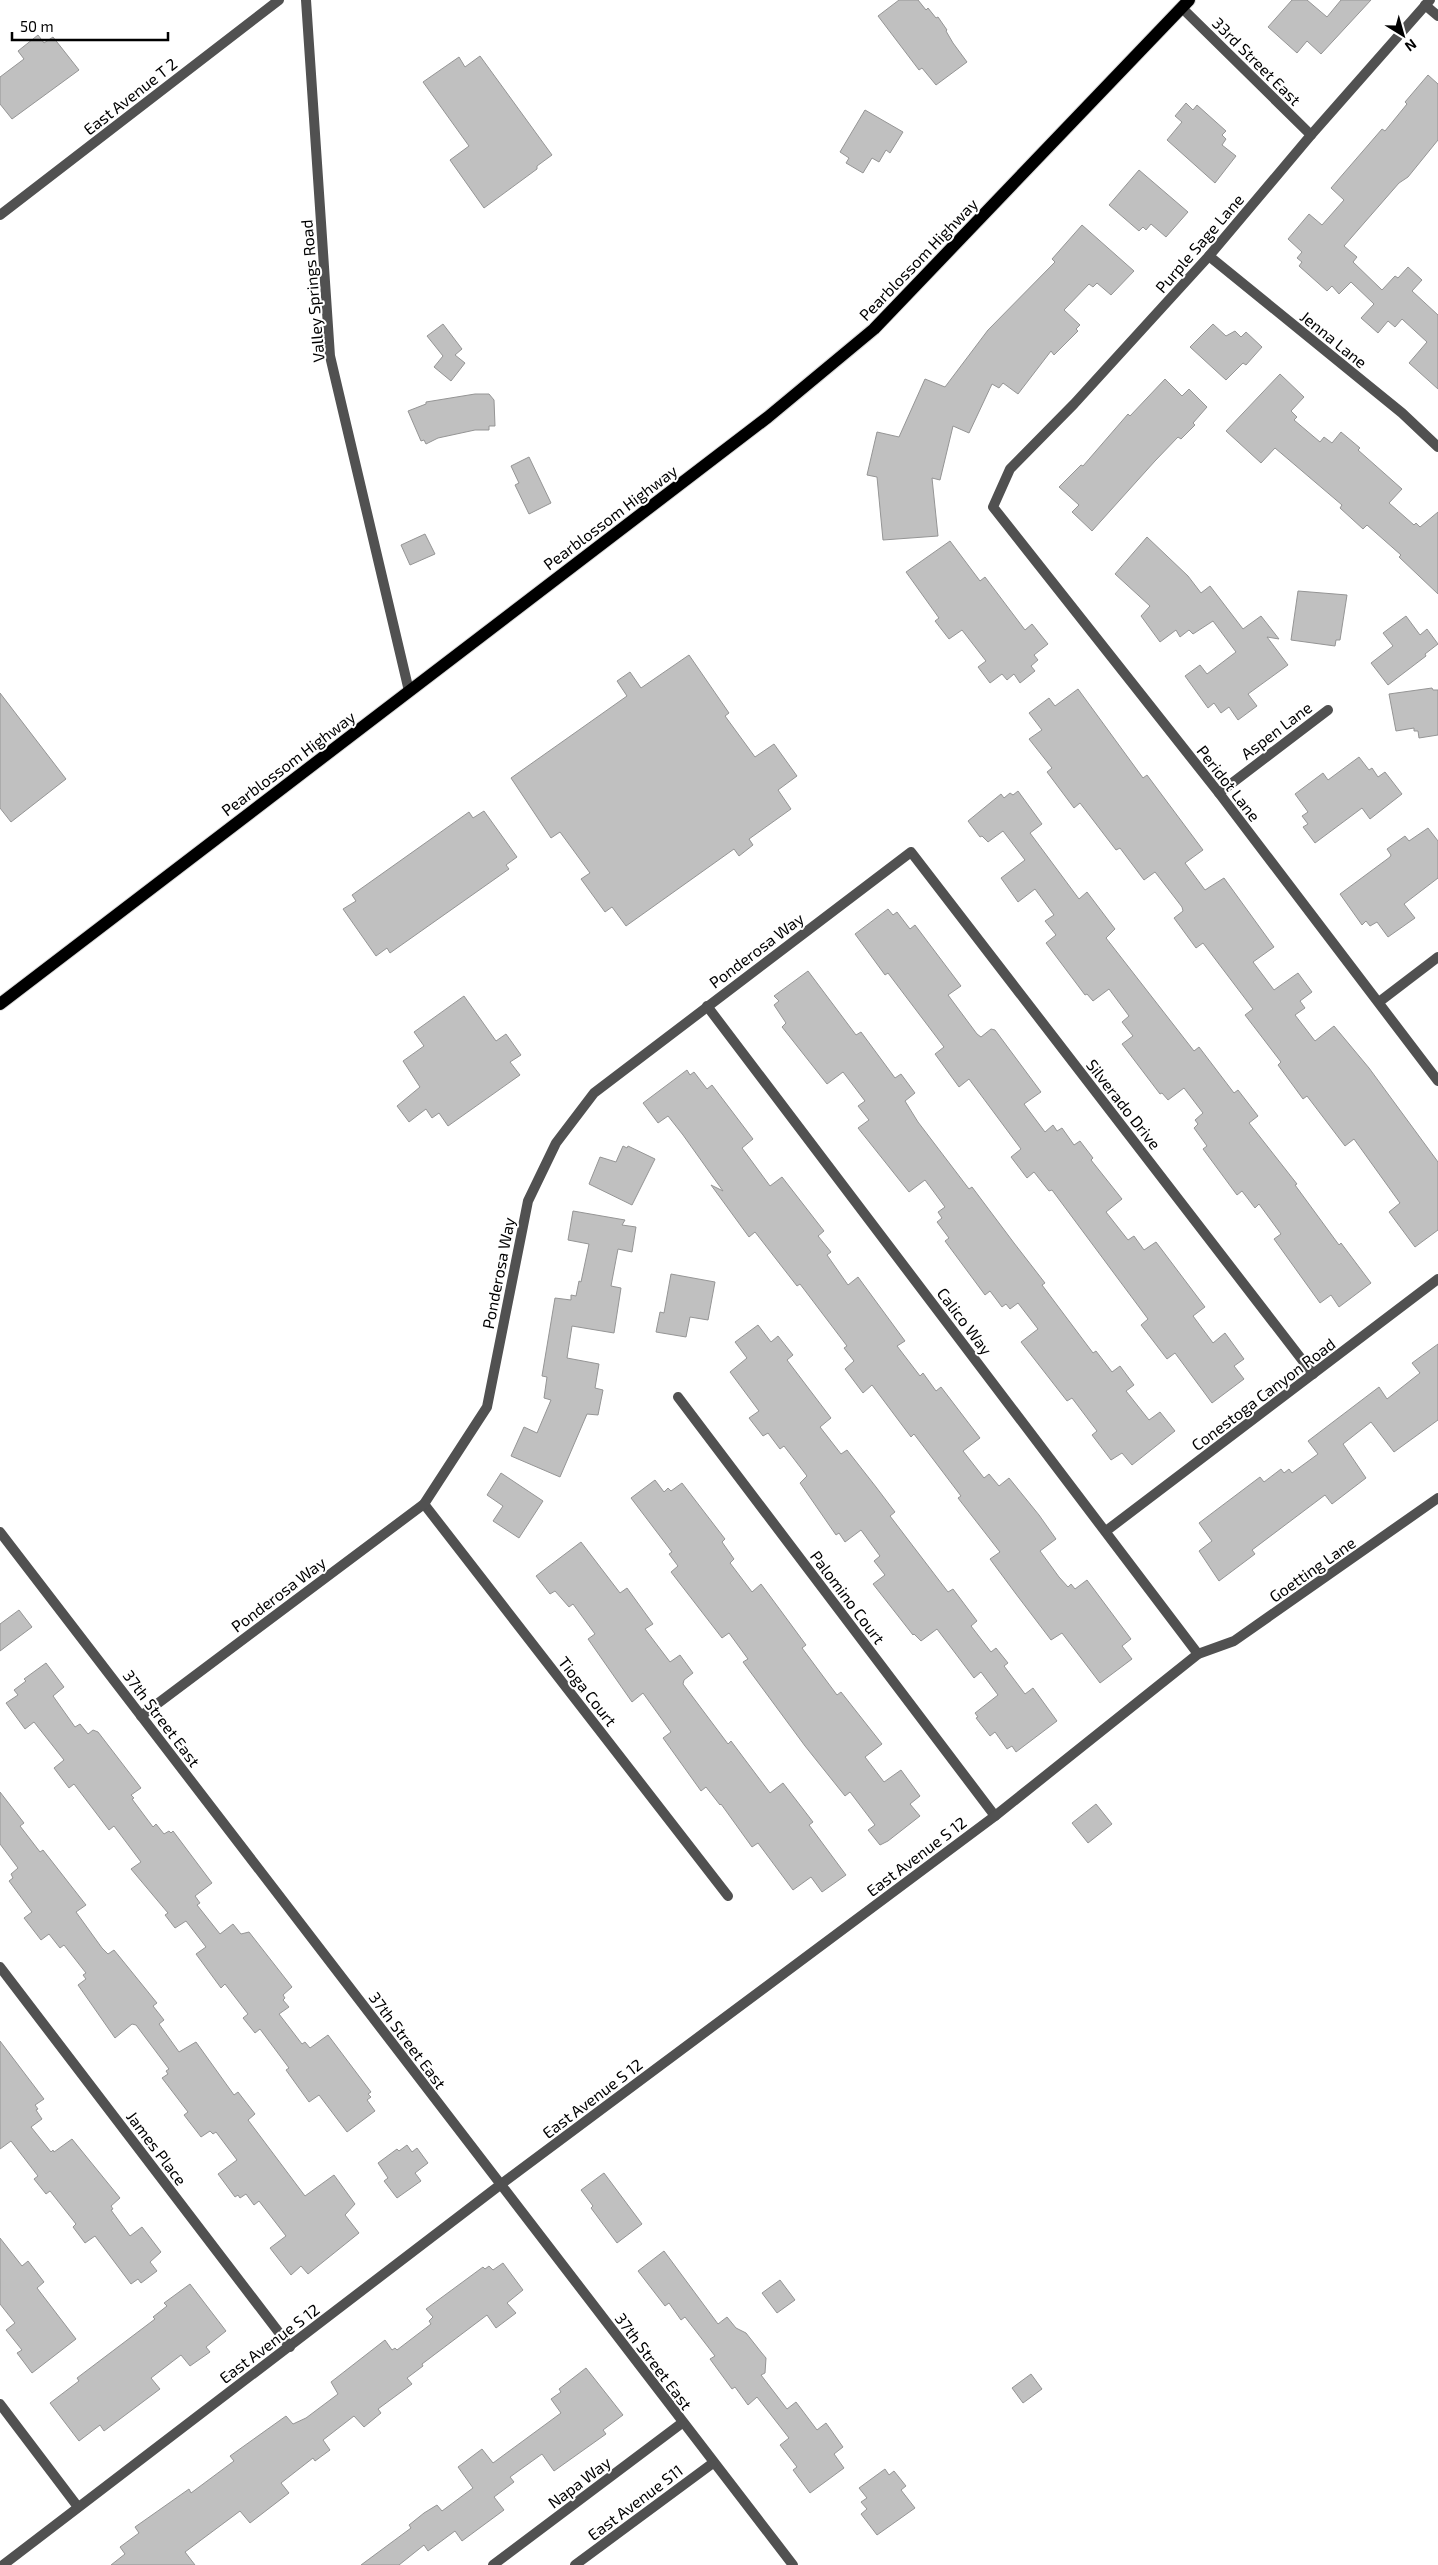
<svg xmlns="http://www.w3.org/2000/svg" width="1438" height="2565" font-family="'Exo 2',sans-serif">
	<rect width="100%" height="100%" fill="#fff"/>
	<!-- building -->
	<g fill="#c0c0c0" stroke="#959595">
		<polygon points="899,0 918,0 926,10 928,8 936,18 938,17 947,30 946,31 953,43 967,62 936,85 922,68 919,70 878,16"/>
		<polygon points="1292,0 1307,0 1327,17 1341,0 1371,0 1321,54 1307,41 1297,53 1268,27"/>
		<polygon points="38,35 44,43 53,37 79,70 12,119 0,104 0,77 24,59 18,51"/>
		<polygon points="480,56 552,155 537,166 537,169 484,208 450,160 469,146 423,82 459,57 465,67"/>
		<polygon points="1428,75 1438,84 1438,140 1408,177 1399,183 1344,246 1357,257 1353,262 1382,290 1395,276 1398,278 1408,267 1422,280 1412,291 1438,315 1438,389 1409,363 1427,342 1402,319 1395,327 1388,321 1378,333 1361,318 1374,304 1351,282 1339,294 1332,286 1327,291 1299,266 1302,262 1297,258 1302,252 1288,239 1309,214 1322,225 1344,200 1331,188 1382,129 1385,131 1407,104 1405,102"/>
		<polygon points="1186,103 1193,110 1197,105 1226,131 1222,135 1226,139 1222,145 1236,156 1215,183 1167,140 1182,122 1175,116"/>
		<polygon points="865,110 903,132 890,153 886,150 879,162 872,158 863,173 846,163 849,158 840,152"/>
		<polygon points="1139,170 1188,212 1166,237 1151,224 1146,230 1143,227 1139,231 1109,205"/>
		<polygon points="1082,225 1134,271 1111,295 1097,283 1093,287 1089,284 1064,310 1080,325 1076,329 1078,331 1054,355 1051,351 1018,394 1003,383 999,388 992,384 969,433 953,426 940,480 932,478 938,536 883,540 877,477 867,475 877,432 899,437 925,379 945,387 988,330 1055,262 1052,259"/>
		<polygon points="443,324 462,349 455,355 465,363 451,381 434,367 443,356 427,336"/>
		<polygon points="1213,324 1226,336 1235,331 1241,337 1246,332 1262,347 1246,365 1243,363 1226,380 1190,347"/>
		<polygon points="1280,374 1304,397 1291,411 1297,417 1294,420 1320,442 1324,437 1332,443 1341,432 1360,448 1358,450 1402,489 1389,503 1414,525 1416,523 1420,527 1438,512 1438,594 1399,557 1401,555 1367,525 1363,529 1340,508 1342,505 1275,448 1261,463 1226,431"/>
		<polygon points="1165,379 1182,396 1189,389 1207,407 1193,423 1195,425 1181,439 1178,437 1155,461 1092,531 1072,512 1079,505 1059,487 1081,465 1083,466 1128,414 1130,416"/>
		<polygon points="475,394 489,394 494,400 495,426 489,426 489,430 475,430 438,438 426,444 424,440 421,441 408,411 426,404 426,402"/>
		<polygon points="529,457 551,503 529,514 515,485 519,483 511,466"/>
		<polygon points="425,534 435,554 410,565 401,545"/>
		<polygon points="1147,537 1188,576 1201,593 1210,586 1243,629 1261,616 1279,639 1267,637 1288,665 1248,694 1257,706 1238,720 1229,707 1221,713 1214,703 1208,708 1185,676 1200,665 1207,674 1236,652 1213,621 1193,634 1189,630 1180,637 1176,630 1160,642 1141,616 1150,606 1115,574"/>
		<polygon points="950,541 980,581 985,577 1025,630 1032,624 1048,644 1034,655 1038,660 1031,666 1035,671 1020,683 1014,674 1007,680 1002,674 990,683 978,667 986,661 962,630 949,639 935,621 939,618 906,572"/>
		<polygon points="1298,591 1347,595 1340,640 1336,640 1335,646 1291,640"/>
		<polygon points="1406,616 1420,635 1427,629 1438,644 1425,654 1426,656 1388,685 1371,663 1393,646 1383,633"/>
		<polygon points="689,655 729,713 725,716 755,757 774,744 797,776 778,790 791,809 749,839 753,845 739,856 734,849 626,926 612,907 605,912 581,879 590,873 560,832 551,838 511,778 627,696 617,681 630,672 641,688"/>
		<polygon points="1432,688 1433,690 1438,690 1438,735 1419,738 1418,731 1414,731 1414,728 1396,731 1389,694"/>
		<polygon points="1078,689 1143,778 1147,775 1203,850 1185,863 1205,890 1224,878 1274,947 1253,962 1274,990 1298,973 1312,992 1300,1001 1305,1008 1295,1015 1315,1041 1334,1026 1369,1068 1438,1162 1438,1230 1415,1247 1389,1212 1400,1203 1354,1139 1345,1146 1307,1096 1303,1099 1278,1065 1281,1062 1245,1015 1253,1009 1203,943 1196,948 1174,918 1183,911 1182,907 1155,872 1144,880 1120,848 1116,850 1080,803 1074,808 1047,772 1052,768 1029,739 1042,730 1029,713 1049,698 1055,706"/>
		<polygon points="0,693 66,779 11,822 0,808"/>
		<polygon points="1359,757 1369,770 1372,768 1378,777 1385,772 1402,794 1370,819 1362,808 1315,843 1303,827 1308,824 1302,816 1308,812 1295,794 1323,773 1328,780"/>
		<polygon points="1018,791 1042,824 1030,833 1079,899 1087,892 1115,929 1106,938 1194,1051 1199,1047 1234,1093 1238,1090 1258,1116 1249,1123 1297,1184 1295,1185 1339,1245 1341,1243 1371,1283 1339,1307 1331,1295 1320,1303 1274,1239 1281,1234 1259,1204 1255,1208 1242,1191 1237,1195 1203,1149 1207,1146 1194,1128 1198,1124 1195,1120 1203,1113 1184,1088 1168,1100 1162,1093 1160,1094 1122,1044 1133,1036 1122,1022 1129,1016 1109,989 1093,1001 1087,994 1085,995 1046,943 1056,935 1045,921 1054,915 1035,889 1018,902 1001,878 1025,860 1003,831 988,842 982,836 980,837 968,821 1001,794 1004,798 1010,793 1013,795"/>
		<polygon points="484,811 517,857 506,865 509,869 390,953 387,948 376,956 343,909 356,901 352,895 469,812 473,818"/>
		<polygon points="1428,828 1438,841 1438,878 1404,904 1415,918 1388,937 1377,922 1370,926 1366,921 1362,925 1340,894 1390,857 1391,855 1387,849 1405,836 1409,841"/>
		<polygon points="888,909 893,915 897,912 910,929 915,925 961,986 948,995 977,1034 981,1037 991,1029 995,1030 1041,1092 1024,1104 1045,1132 1053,1125 1057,1131 1062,1128 1074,1145 1080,1141 1093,1158 1091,1160 1122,1199 1106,1212 1128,1240 1134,1236 1144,1250 1156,1242 1205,1307 1193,1316 1213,1343 1225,1333 1244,1359 1234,1366 1244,1379 1212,1403 1175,1353 1167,1359 1141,1325 1148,1319 1052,1190 1049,1191 1034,1172 1027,1178 1011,1157 1021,1149 969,1079 959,1087 935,1054 944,1047 888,973 885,975 855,934"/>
		<polygon points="808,971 856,1035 861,1032 895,1078 901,1074 915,1093 905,1101 918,1122 969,1189 972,1187 1014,1243 1045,1283 1042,1285 1093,1353 1096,1351 1112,1372 1120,1366 1134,1385 1126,1391 1149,1420 1160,1412 1175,1431 1132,1465 1122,1453 1111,1460 1092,1435 1097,1431 1072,1398 1067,1401 1021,1342 1038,1329 1018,1303 1010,1309 1006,1304 1002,1307 990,1291 985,1295 945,1241 949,1238 937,1222 942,1218 938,1212 945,1207 925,1180 909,1192 858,1128 869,1120 858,1106 865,1101 843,1072 827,1084 782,1027 786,1023 774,1005 779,1001 774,996"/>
		<polygon points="464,996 496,1041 506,1034 521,1055 510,1062 520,1075 448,1126 439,1113 432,1118 426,1109 409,1122 397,1106 420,1087 403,1061 424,1046 414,1032"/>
		<polygon points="687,1070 690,1075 694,1072 707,1089 712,1085 753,1139 742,1148 770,1186 782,1177 824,1231 818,1236 831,1252 827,1255 848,1285 858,1277 905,1341 897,1346 920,1376 923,1373 936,1391 941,1387 980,1438 963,1451 984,1478 989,1474 999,1486 1009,1478 1039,1515 1056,1539 1040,1551 1059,1577 1068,1587 1071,1584 1075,1589 1087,1580 1131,1639 1122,1646 1132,1659 1100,1683 1062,1633 1051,1640 1016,1594 990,1559 1000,1552 958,1498 961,1496 914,1434 911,1437 872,1385 863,1393 845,1369 854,1361 844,1348 847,1346 800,1284 797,1286 755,1232 749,1237 711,1185 723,1191 683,1135 668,1116 658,1123 643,1103"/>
		<polygon points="623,1146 627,1148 628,1146 655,1159 632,1205 589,1184 600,1157 616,1162"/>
		<polygon points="573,1211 625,1220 622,1225 636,1227 632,1252 618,1249 611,1286 621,1288 614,1333 572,1326 567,1358 599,1364 595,1388 603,1390 598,1415 587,1414 560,1477 511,1456 524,1427 537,1433 551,1400 544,1398 547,1377 542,1376 555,1298 571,1300 571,1295 576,1296 579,1281 581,1282 589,1244 568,1240"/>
		<polygon points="671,1274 715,1282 708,1320 690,1317 686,1337 656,1332 660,1312 664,1313"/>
		<polygon points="758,1325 771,1342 778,1336 793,1355 787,1360 831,1418 820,1427 841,1454 847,1450 876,1487 895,1512 890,1516 948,1592 953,1589 977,1621 971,1626 991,1652 996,1648 1008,1663 1004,1666 1025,1694 1033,1688 1057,1721 1016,1752 1012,1746 1007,1749 995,1732 990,1736 976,1718 978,1717 975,1713 998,1695 981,1672 974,1678 937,1629 921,1641 914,1634 913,1635 873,1584 885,1575 874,1561 880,1556 861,1530 845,1542 839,1533 836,1535 800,1483 807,1476 784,1446 780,1449 768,1433 763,1436 749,1418 759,1411 730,1372 747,1358 735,1342"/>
		<polygon points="1438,1344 1438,1420 1394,1452 1371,1422 1343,1444 1366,1478 1332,1504 1325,1495 1252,1550 1255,1554 1219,1581 1199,1551 1212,1541 1199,1523 1260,1477 1264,1482 1281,1469 1284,1473 1289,1469 1292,1473 1318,1454 1308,1441 1379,1387 1387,1399 1420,1373 1412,1363"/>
		<polygon points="501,1473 543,1501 519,1538 493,1521 503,1506 487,1495"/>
		<polygon points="655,1480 664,1492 668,1488 671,1491 682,1483 725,1539 722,1542 734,1559 730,1563 752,1592 761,1584 781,1611 806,1645 802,1648 837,1695 841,1692 882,1744 865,1757 884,1782 901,1770 920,1796 910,1804 920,1816 888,1841 880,1845 868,1830 875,1825 850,1792 845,1796 805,1746 743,1662 748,1659 729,1633 722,1638 671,1572 678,1566 669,1554 672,1552 631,1498"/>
		<polygon points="581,1542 620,1593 627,1588 653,1624 645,1629 670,1662 680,1655 693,1673 684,1680 683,1684 728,1744 731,1741 770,1793 783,1783 813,1822 809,1825 846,1875 822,1892 811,1877 793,1890 758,1843 752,1847 721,1804 720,1805 706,1787 701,1791 663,1738 671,1732 643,1693 632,1702 588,1639 595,1634 573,1604 569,1607 555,1591 550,1594 536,1576"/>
		<polygon points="19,1610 32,1627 0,1651 0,1624"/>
		<polygon points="46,1663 64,1687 53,1696 75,1727 80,1724 88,1734 93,1730 98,1732 141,1788 131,1795 134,1798 132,1799 153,1827 156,1824 164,1834 169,1831 171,1833 173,1831 212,1883 195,1896 200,1903 197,1905 220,1934 233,1924 241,1934 249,1932 292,1987 283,1995 285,1998 283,2000 289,2007 279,2014 302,2044 305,2042 310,2048 328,2035 371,2092 368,2094 371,2097 367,2100 375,2111 347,2132 319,2095 309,2102 286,2070 289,2068 260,2029 255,2033 243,2018 248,2014 225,1984 221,1988 196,1954 206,1947 186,1921 175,1928 165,1915 168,1913 131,1869 141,1862 114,1826 109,1830 74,1784 69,1788 54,1768 64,1760 34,1722 25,1729 6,1703 18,1695 14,1690 26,1681 24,1679"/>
		<polygon points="0,1792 24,1823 20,1826 40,1852 43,1850 86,1905 76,1912 102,1948 108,1954 114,1950 157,2003 153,2006 164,2020 159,2024 179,2052 196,2042 234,2095 238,2092 255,2114 248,2120 305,2196 334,2175 355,2204 345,2215 359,2233 308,2274 301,2266 291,2275 270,2248 286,2236 259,2201 254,2205 246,2194 240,2198 238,2195 235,2197 218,2174 237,2160 216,2132 213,2134 210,2131 201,2137 184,2115 188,2112 162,2078 168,2074 166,2071 169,2069 136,2025 132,2024 115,2038 78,1985 86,1979 83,1975 86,1973 64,1945 60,1948 49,1934 41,1940 24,1918 32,1912 9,1881 13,1878 11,1874 18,1868 0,1844"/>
		<polygon points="1096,1804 1112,1824 1088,1843 1072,1823"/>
		<polygon points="0,2041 44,2099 35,2105 38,2109 36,2110 42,2119 31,2127 51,2152 53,2150 54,2152 72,2139 120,2198 111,2206 113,2209 111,2210 130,2236 142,2227 161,2252 150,2262 157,2271 141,2283 138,2279 131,2284 95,2236 85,2243 73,2227 76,2224 50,2191 46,2194 34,2179 38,2176 11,2141 0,2149"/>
		<polygon points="407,2145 412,2152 417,2148 428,2163 415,2173 421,2181 397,2198 384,2181 388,2178 378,2163 397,2149 399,2151"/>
		<polygon points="604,2173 642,2224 617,2243 591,2208 593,2206 581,2190"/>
		<polygon points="0,2238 22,2266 28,2261 44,2282 37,2288 76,2339 32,2373 17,2353 22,2350 6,2330 15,2323 0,2304"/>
		<polygon points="664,2251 718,2324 727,2317 736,2328 746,2333 761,2352 766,2358 765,2373 761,2375 787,2409 796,2402 817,2430 826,2423 843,2447 834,2454 844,2468 810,2493 793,2470 797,2467 780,2445 789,2438 757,2397 748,2405 735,2387 732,2389 710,2359 715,2356 685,2317 681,2320 669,2303 665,2306 638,2271"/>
		<polygon points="503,2263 523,2290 507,2303 516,2313 496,2328 487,2315 422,2364 423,2366 407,2378 412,2384 378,2409 381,2413 364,2427 354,2416 323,2440 330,2450 315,2461 313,2458 281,2483 289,2493 250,2523 240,2511 185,2552 195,2565 111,2565 125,2554 120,2547 139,2533 135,2527 189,2489 191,2493 234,2461 230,2456 286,2416 293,2424 306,2418 338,2394 331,2382 385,2340 392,2350 395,2348 397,2350 431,2324 429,2321 433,2317 426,2309 483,2267 485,2269 489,2266 493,2270"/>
		<polygon points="780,2280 795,2300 777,2313 762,2293"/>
		<polygon points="190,2284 226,2331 206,2347 210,2352 190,2366 181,2355 151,2378 160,2389 104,2431 100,2425 79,2441 50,2403 79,2381 77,2378 155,2319 153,2317 167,2306 164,2303"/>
		<polygon points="586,2368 623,2415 603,2430 606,2434 554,2471 542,2454 510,2477 514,2482 494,2497 504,2510 462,2541 455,2531 428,2551 424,2545 399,2565 361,2565 411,2528 409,2525 424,2513 437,2505 442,2511 473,2488 458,2467 482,2449 493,2463 561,2413 551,2399 561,2392 559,2389"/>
		<polygon points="1031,2374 1042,2389 1023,2403 1012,2388"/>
		<polygon points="885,2469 889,2475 894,2471 906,2486 901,2490 915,2508 877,2535 861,2514 867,2509 861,2502 867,2498 859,2488"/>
	</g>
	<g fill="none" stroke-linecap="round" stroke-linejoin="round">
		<!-- primary casing -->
		<g stroke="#dbdbdb" stroke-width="14">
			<polyline id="primary" points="0,1004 768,417 874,329 1189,0"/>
		</g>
		<!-- minor -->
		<g stroke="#515151" stroke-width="10">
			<polyline points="306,0 330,356 409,691"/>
			<polyline points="1430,0 1311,135 1209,256 1074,404 1010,469 993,507 1219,793 1438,1081"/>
			<polyline points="1425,5 1438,16"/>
			<polyline points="1182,8 1311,135"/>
			<polyline points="0,215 279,0"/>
			<polyline points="1209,256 1402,413 1438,447"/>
			<polyline points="1219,793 1328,710"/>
			<polyline points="1379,1002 1438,957"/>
			<polyline points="707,1006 1198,1654"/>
			<polyline points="678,1397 995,1816"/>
			<polyline points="424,1504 728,1896"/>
			<polyline points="1106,1531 1438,1279"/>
			<polyline points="0,1532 793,2565"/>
			<polyline points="141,1716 424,1504 487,1407 528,1201 556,1143 594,1093 911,852 1313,1374"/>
			<polyline points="0,1967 290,2347"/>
			<polyline points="0,2404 78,2507"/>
			<polyline points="3,2565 500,2185 995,1816 1198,1654 1234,1641 1438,1498"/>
			<polyline points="493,2565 682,2423"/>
			<polyline points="575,2565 713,2463"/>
		</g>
		<!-- primary -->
		<use href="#primary" stroke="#000" stroke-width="12"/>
	</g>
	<g text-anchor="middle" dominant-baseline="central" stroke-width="4" stroke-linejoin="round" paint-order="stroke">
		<!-- street labels -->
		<g font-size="16" fill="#000" stroke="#fff">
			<text transform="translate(1257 61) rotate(45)">33rd Street East</text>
			<text transform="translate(130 96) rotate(-38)">East Avenue T 2</text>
			<text transform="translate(1199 243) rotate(-49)">Purple Sage Lane</text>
			<text transform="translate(918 259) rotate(-46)">Pearblossom Highway</text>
			<text transform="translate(312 291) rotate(-95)">Valley Springs Road</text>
			<text transform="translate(1334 339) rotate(39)">Jenna Lane</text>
			<text transform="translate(610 517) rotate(-37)">Pearblossom Highway</text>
			<text transform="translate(1276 730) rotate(-37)">Aspen Lane</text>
			<text transform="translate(288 763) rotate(-37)">Pearblossom Highway</text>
			<text transform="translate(1229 783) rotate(52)">Peridot Lane</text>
			<text transform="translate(756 950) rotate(-37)">Ponderosa Way</text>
			<text transform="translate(1124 1104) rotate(52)">Silverado Drive</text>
			<text transform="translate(498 1273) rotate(-79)">Ponderosa Way</text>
			<text transform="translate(965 1321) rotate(53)">Calico Way</text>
			<text transform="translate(1263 1394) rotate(-37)">Conestoga Canyon Road</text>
			<text transform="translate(1312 1569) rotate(-35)">Goetting Lane</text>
			<text transform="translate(278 1594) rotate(-37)">Ponderosa Way</text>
			<text transform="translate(848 1597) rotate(53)">Palomino Court</text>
			<text transform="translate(588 1691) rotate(52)">Tioga Court</text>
			<text transform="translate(162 1718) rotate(53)">37th Street East</text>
			<text transform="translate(916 1856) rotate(-37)">East Avenue S 12</text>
			<text transform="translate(408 2040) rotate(53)">37th Street East</text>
			<text transform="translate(592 2098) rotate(-37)">East Avenue S 12</text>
			<text transform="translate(157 2148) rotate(53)">James Place</text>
			<text transform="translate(269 2343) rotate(-37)">East Avenue S 12</text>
			<text transform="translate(654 2361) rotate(53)">37th Street East</text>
			<text transform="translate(579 2482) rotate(-37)">Napa Way</text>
			<text transform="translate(635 2502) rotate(-37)">East Avenue S11</text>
		</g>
	</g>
	<!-- north arrow -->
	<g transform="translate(1403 35) rotate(143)" stroke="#ffffff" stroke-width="4" paint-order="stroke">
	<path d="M0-4L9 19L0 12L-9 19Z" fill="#000000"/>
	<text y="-8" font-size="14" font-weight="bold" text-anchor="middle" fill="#000000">N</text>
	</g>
	<!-- scale -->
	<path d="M12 32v8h156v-8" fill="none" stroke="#000000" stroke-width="2.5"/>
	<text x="20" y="32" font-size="15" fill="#000000" stroke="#ffffff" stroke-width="4" paint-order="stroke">50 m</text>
</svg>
